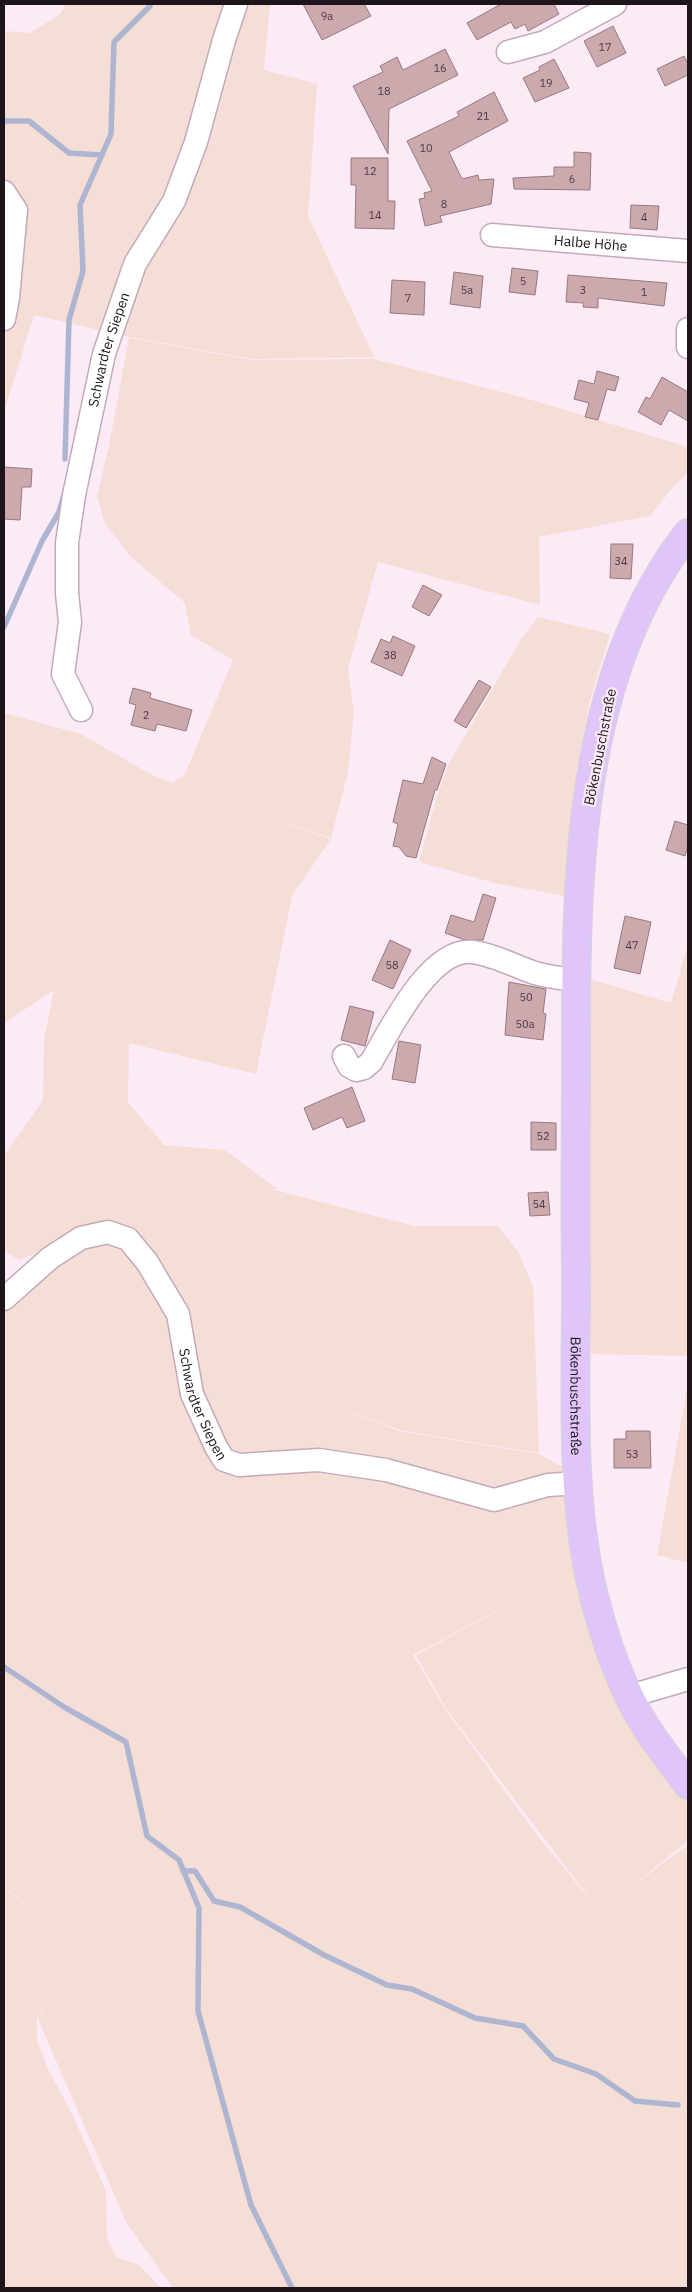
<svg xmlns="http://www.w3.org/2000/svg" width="692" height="2292" font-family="'IBM Plex Sans',sans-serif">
	<rect width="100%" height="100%" fill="#fcebf6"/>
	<!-- green -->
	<g fill="#f4ded5" fill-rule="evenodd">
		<polygon points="66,4 270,4 264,70 317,84 308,216 374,357 252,359 129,337 34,315 4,412 4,31 30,33 60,14"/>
		<path d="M129,338L252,360L374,359L525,398L688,447V473L674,486L650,516L539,537L540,605L378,562L348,669L354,713L348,772L331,838L225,805L331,839L292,896L256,1074L129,1043L128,1102L164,1145L225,1150L277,1189L267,1188L414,1226H498L519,1253L533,1287L539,1453L404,1431L320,1402L403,1432L539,1454L567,1469L576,1568L662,1769L688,1803V1841L628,1889L688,1845V2288H173L127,2224L38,2019L49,1996L37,2019V2040L47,2067L73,2116L106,2191L107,2238L116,2257L139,2265L161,2288H4V1888L31,1908L47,1929L32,1908L4,1887V1309L56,1260L108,1238L127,1246L142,1233L108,1224L19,1260L4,1250V1156L43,1100L44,1039L54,990L4,1023V713L81,734L150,774L172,783L185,774L233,660L191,635L185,603L131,557L105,524L97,496L109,446ZM543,1586L416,1655L447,1710L600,1912L537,1835L447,1712L413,1655Z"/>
		<polygon points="538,617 610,634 590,700 577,767 565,896 495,883 419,862 437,796 449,763 521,639"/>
		<polygon points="688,944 688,1356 591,1354 589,979 671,1003"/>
		<polygon points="688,1383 688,1563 657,1555"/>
	</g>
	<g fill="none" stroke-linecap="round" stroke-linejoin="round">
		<!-- stream -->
		<g stroke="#aeb5d1" stroke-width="5.5">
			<polyline points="4,121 29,121 69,153 102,155"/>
			<polyline points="65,459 69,320 83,271 80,205 111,134 114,42 150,6 150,4"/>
			<polyline points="4,627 42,541 59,512 64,495"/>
			<polyline points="4,1667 64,1707 126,1742 147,1836 179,1860 199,1908 198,2011 251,2205 292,2288"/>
			<polyline points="183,1871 195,1871 214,1901 240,1907 324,1955 387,1985 412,1989 475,2018 523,2026 554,2059 596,2074 635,2101 678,2105"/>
		</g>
	</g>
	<!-- building -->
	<g fill="#cca9ad" stroke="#98797d">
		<polygon points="303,4 364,4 371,16 322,40"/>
		<polygon points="501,4 554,4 559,14 528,31 525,24 515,29 511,22 477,40 467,23"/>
		<polygon points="613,26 626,53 597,67 584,41"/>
		<polygon points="445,49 458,75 389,109 388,154 353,86 383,72 380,66 397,57 403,70"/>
		<polygon points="684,56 688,64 688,75 665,86 657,69"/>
		<polygon points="554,59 569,88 535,102 523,78 540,70 539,67"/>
		<polygon points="494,92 508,121 449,152 462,179 478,175 479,180 494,179 491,204 440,216 442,222 425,226 419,199 425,198 424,193 432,191 407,141 459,116 457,112"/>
		<polygon points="574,152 591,153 590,190 514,189 513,178 554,176 554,167 574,167"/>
		<polygon points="351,158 388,158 388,201 395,201 394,229 355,228 356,185 351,185"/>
		<polygon points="631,205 659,206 657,230 630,228"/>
		<polygon points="512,268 538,271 535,295 509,292"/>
		<polygon points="454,272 483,276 480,308 450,304"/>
		<polygon points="568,275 667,283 664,306 598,298 598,308 583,307 584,303 566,302"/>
		<polygon points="392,280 425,282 424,315 390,313"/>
		<polygon points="597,371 619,377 615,391 607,389 598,420 585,417 589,403 574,399 579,380 594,384"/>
		<polygon points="662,377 688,392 688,421 669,410 661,425 638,412 646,397 650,399"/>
		<polygon points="4,467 32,469 31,487 22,487 20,520 4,519"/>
		<polygon points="611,544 633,544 631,579 610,578"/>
		<polygon points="423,585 442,595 429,616 412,607"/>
		<polygon points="393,636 415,646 402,676 371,662 381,639 390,643"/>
		<polygon points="479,680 491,687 466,728 454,721"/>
		<polygon points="133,688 151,693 150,698 192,710 186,731 157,724 155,731 131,725 136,705 129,703"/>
		<polygon points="432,757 446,764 437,790 435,790 416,858 406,856 399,847 393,846 398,824 393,822 403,780 423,784"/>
		<polygon points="675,821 688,825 688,846 685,856 666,850"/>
		<polygon points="483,894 496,898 483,940 465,940 445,933 451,915 474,922"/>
		<polygon points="625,916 651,922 640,974 614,968"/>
		<polygon points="390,940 411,950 393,989 372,980"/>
		<polygon points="509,982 546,989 543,1013 546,1014 543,1040 505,1035"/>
		<polygon points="350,1006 374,1012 365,1046 341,1040"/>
		<polygon points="399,1041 421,1045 415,1083 392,1079"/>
		<polygon points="352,1087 365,1121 347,1128 342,1117 313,1130 304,1108"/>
		<polygon points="531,1122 556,1123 556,1150 531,1150"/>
		<polygon points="548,1192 550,1215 530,1216 528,1193"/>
		<polygon points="626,1431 650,1431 651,1468 614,1468 614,1439 626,1439"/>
	</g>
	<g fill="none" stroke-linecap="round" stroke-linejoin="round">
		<!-- minor casing -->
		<g stroke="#c3a9ba" stroke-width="25">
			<g id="minor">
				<polyline points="508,52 545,42 615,4"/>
				<polyline points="4,192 16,210 8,298 4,319"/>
				<path id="s1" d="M492,235L688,251"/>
				<polyline points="688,329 688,347"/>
				<path id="s2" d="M81,710L63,674L70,622L67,593V543L74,495L104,354L135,264L174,201L196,142L224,40L236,4"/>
				<path d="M344,1056L349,1066L356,1070L364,1068L371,1062C389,1032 430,946 473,952C495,955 514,966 535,973C548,977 563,978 577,981"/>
				<path id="s3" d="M4,1299L50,1258L81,1238L108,1232L128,1239L147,1262L178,1314L192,1394L216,1447L224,1460L239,1465L319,1460L386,1470L494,1500L548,1485L579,1483"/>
				<polyline points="630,1696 688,1679"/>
			</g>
		</g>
		<!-- major casing -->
		<g stroke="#d6d5d6" stroke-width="30">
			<g id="major">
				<path id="s4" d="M688,533C574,678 576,890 576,1066C576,1133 575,1201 576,1268C577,1376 568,1496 595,1600C606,1643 622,1689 646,1727C659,1747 674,1766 688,1785"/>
			</g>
		</g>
		<!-- minor -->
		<use href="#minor" stroke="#fff" stroke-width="22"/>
		<!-- major -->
		<use href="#major" stroke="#e0c5fa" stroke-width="28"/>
	</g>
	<g text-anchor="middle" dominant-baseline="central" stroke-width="4.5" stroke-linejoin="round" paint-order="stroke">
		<!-- number labels -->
		<g font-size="11" fill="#4a3a40">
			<text x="327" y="16">9a</text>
			<text x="605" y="47">17</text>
			<text x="440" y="68">16</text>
			<text x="546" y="83">19</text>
			<text x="384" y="91">18</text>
			<text x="483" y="116">21</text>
			<text x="426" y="148">10</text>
			<text x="370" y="171">12</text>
			<text x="572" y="179">6</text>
			<text x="444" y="204">8</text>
			<text x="375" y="215">14</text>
			<text x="644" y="217">4</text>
			<text x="523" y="281">5</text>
			<text x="467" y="290">5a</text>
			<text x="583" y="290">3</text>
			<text x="644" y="292">1</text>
			<text x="408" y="298">7</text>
			<text x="621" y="561">34</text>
			<text x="390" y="655">38</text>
			<text x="146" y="715">2</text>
			<text x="632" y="945">47</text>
			<text x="392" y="965">58</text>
			<text x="526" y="997">50</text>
			<text x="525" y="1024">50a</text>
			<text x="543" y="1136">52</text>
			<text x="539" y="1204">54</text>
			<text x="632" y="1454">53</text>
		</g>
		<!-- street labels -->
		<g font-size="14" fill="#1e151b" stroke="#fcebf6">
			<text stroke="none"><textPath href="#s1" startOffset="99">Halbe Höhe</textPath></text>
			<text stroke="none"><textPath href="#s2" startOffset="370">Schwardter Siepen</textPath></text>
			<text transform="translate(600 747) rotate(-79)">Bökenbuschstraße</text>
			<text stroke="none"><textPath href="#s4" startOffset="885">Bökenbuschstraße</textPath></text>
			<text stroke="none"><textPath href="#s3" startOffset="332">Schwardter Siepen</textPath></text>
		</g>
	</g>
	<!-- border -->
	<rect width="692" height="2292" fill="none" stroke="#1e151b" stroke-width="10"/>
</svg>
